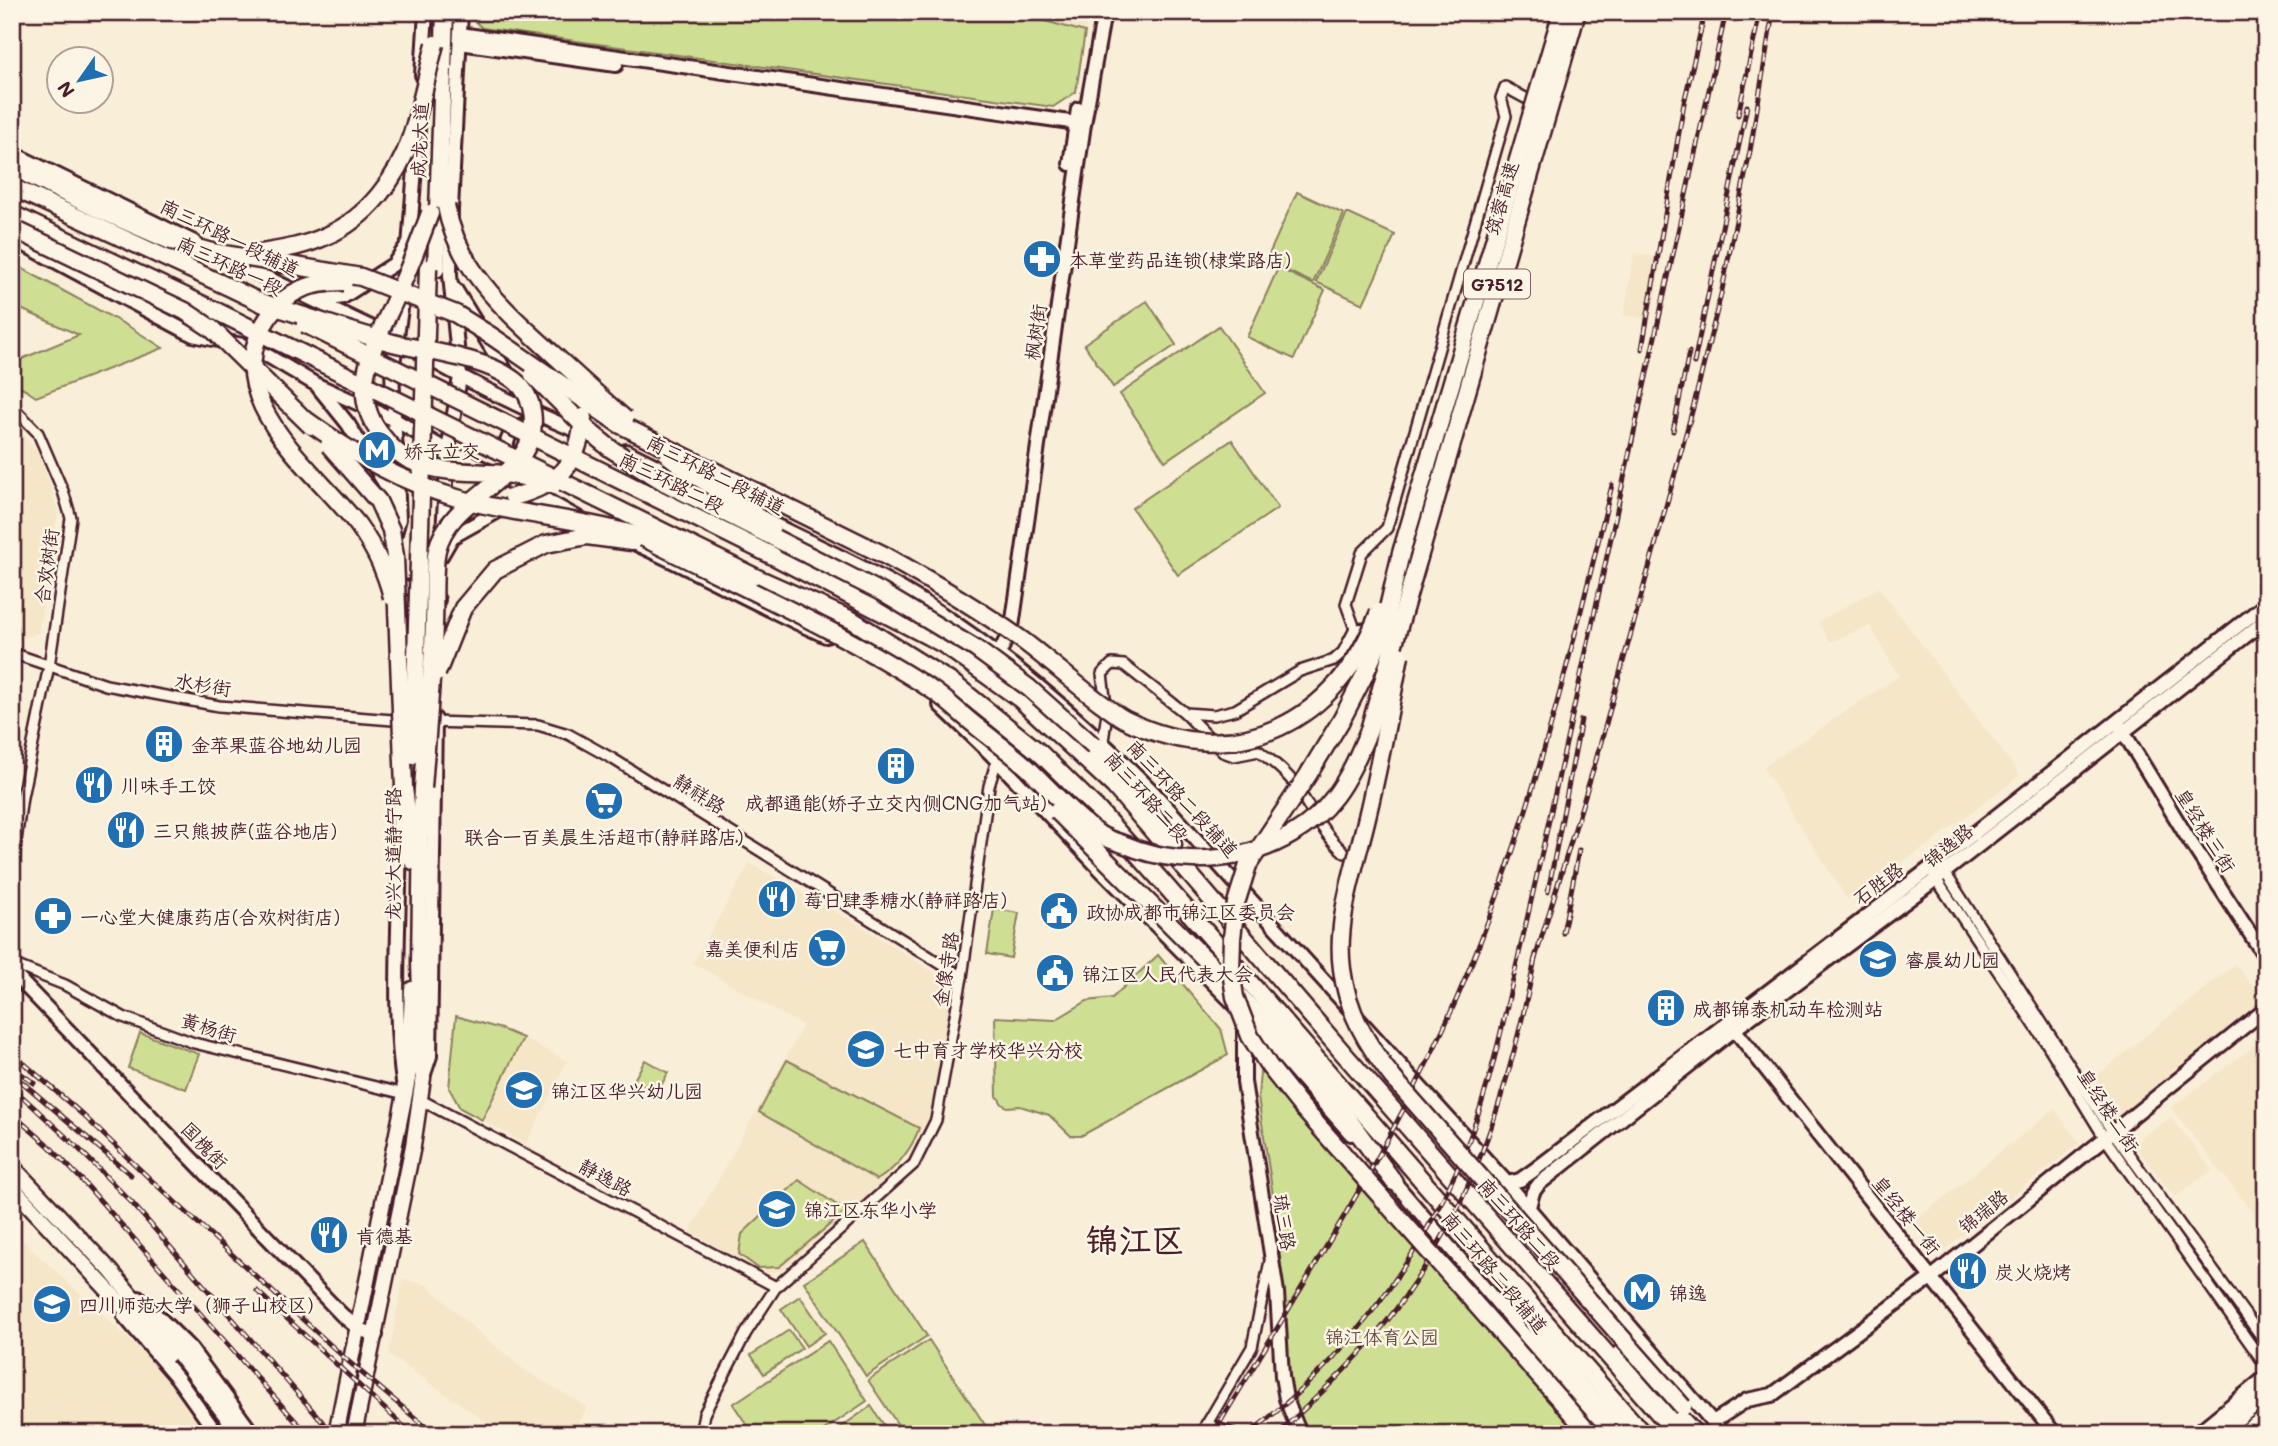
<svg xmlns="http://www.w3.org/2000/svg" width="2278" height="1446" font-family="Mali,'LXGW WenKai TC',sans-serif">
	<rect width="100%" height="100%" fill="#f9eed8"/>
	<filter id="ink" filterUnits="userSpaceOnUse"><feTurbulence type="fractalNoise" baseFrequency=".0143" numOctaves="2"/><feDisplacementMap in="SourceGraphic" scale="14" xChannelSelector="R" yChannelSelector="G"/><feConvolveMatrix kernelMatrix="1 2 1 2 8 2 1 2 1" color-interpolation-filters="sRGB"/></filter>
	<g filter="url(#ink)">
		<!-- built -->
		<g fill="#f5e6c8">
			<polygon points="1012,12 1087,12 1085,32"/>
			<polygon points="1634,253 1662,258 1651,320 1624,315"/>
			<polygon points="12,420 39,455 51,486 58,513 38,633 20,639 12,635"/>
			<polygon points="1879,588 2020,775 1931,843 1847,899 1763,767 1899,676 1870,626 1830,642 1818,622"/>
			<polygon points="750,863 859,925 937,974 951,1000 930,1115 916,1146 878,1187 782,1270 762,1274 690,1231 803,1026 693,963"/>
			<polygon points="2235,964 2265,1002 2121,1117 2090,1081"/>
			<polygon points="2266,1037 2266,1215 2259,1221 2171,1108"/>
			<polygon points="523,1038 567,1061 526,1144 482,1120"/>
			<polygon points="2054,1109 2079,1143 1943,1251 1914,1222"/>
			<polygon points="2171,1117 2212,1170 2175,1197 2138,1150 2140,1138"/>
			<polygon points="12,1231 170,1377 211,1434 12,1434"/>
			<polygon points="403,1279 427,1285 468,1323 524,1370 587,1407 574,1434 504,1434 389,1355"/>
		</g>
		<!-- green -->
		<g fill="#cedf93" stroke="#8c7f5f" stroke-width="2">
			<polygon points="468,12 1012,12 1085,32 1076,92 1053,107 482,28 468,15"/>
			<polygon points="1297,192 1344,214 1313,283 1266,261"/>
			<polygon points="1347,213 1395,235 1363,304 1316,282"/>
			<polygon points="12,263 128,326 163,348 36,397 12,381 12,363 79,335 12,305"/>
			<polygon points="1278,268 1325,290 1294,359 1247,337"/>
			<polygon points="1147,301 1176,345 1113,387 1084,344"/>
			<polygon points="1219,326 1265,393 1165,461 1120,394"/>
			<polygon points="1232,440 1278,508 1178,575 1132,508"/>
			<polygon points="994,909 1019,913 1011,958 987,954"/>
			<polygon points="1158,955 1221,1029 1228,1055 1081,1136 1071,1136 1049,1115 1020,1106 1007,1107 1002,1104 997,1096 995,1017 1055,1020 1087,1001 1112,998"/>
			<polygon points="456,1016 501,1029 523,1038 482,1120 460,1108 449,1088"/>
			<polygon points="140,1033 199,1054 186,1089 128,1068"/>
			<polygon points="1262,1047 1592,1434 1307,1434 1294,1408 1289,1381 1278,1228 1258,1097"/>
			<polygon points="645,1060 668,1073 657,1093 634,1080"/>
			<path d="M787,1060L919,1128C912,1149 897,1168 877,1180L759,1112Z"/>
			<polygon points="799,1180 846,1211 779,1267 758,1268 739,1254 742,1234"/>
			<polygon points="865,1242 927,1336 866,1376 804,1282"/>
			<polygon points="800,1296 825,1333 806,1346 781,1309"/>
			<polygon points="789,1330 802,1348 764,1374 751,1355"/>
			<polygon points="929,1340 991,1434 904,1434 868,1380"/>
			<polygon points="828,1341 867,1401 818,1434 753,1434 733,1404"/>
			<polygon points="871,1406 890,1434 830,1434 831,1434"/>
		</g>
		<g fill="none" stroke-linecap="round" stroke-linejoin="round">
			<!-- street casing -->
			<g stroke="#4a1f2b" stroke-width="14">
				<g id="street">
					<polyline points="12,406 38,433 63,491 71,518 49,666 22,797 12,870"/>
					<polyline points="1355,629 1346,604 1362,553 1387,528 1506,116 1501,98 1505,87 1538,105"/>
					<polyline points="12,653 106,685 219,706 405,721"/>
					<path d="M1185,713L1223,752L1234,756L1259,751C1272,762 1286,771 1295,785C1311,809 1323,834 1345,853"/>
					<polyline points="430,722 538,725 568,734 613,759 962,977"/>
					<polyline points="1103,741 1107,713 1102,674 1112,664 1124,665 1185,713 1214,715 1235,710 1300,671 1334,660 1343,652 1355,629 1374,628"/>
					<polyline points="1942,868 2112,1131 2266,1343"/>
					<polyline points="1934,876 2047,1044 2104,1137 2266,1366"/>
					<polyline points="12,964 65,985 123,1017 194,1043 405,1094"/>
					<polyline points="419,1099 776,1287"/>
					<polyline points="1206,1424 1234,1434"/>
					<polyline points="700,1434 704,1414 746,1333 776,1287 914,1164 936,1120 962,977 989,786 997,760"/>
					<polyline points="1201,1434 1252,1347 1270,1261"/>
				</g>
			</g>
			<!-- secondary casing -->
			<g stroke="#4a1f2b" stroke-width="18">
				<g id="secondary">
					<polyline points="460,34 1084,124"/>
					<polyline points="460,43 616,65"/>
					<polyline points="422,75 426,12"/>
					<polyline points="12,153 194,242"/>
					<polyline points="1070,164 1078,109"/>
					<polyline points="12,238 193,335 242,345 268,356 317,385 395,420 448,451 537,495 580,519"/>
					<polyline points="226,258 387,335"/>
					<polyline points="408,260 418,128"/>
					<polyline points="455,289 508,375"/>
					<polyline points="318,301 343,297 394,264 408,244"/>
					<path d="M421,354C474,385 530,412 587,435"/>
					<polyline points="319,388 348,424 397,503"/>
					<polyline points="626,451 707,491"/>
					<path d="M510,461C503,447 507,431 522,425"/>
					<path d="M767,521C821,548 877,572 928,605C1011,658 1084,722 1153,792L1507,1183L1723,1434"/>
					<polyline points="443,533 448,451 460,377 450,275 451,209 461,12"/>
					<path d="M625,539C693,569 758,606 826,636"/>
					<polyline points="393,541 399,519 392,371 404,288"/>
					<polyline points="441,556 452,537 516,501 527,501 549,508"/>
					<path d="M389,588C404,588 431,584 438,600"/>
					<polyline points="999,654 1012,627 1084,124 1104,12"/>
					<polyline points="940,705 992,755 1104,873 1244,1014 1351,1134"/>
					<polyline points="2119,725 2186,835 2266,958"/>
					<polyline points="1035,785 1062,816"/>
					<path d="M398,800C404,896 389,993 404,1089"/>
					<polyline points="12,972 342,1315 359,1329 376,1335"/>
					<polyline points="1731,1025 2055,1434"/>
					<polyline points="1244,1027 1244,1082 1277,1292 1282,1376 1286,1399 1300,1434"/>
					<polyline points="424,1074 430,1056 435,719"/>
					<polyline points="1389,1176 1609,1434"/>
					<polyline points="1507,1183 1520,1180 1533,1171 1938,862 2266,604"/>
					<polyline points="1529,1207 1533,1192 1539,1184 1735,1029 1936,879 2266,620"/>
					<polyline points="139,1298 190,1348 253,1434"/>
					<polyline points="124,1316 178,1379 217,1434"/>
					<polyline points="1713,1422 1747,1400 1772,1395 1932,1277 2266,1009"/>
					<polyline points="2196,1434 2266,1377"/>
					<polyline points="2260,1434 2266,1429"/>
				</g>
			</g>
			<!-- primary casing -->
			<g stroke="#4a1f2b" stroke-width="19">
				<g id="primary">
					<polyline points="12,1166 111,1271 180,1355 240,1434"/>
					<polyline points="12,1187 168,1355"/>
					<polyline points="336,1434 405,1094 409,1073 412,989"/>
					<polyline points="354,1434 413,1146 423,1078 419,963 421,822"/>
				</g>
			</g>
			<!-- highway casing -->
			<g stroke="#4a1f2b" stroke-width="21">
				<g id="highway">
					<polyline points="12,167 102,211 168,240 212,252"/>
					<polyline points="12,187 233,289"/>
					<polyline points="12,214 218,312"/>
					<polyline points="436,269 445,12"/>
					<polyline points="773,556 943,644 1020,699 1114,786 1344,1054 1677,1434"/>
					<polyline points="753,576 852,620 954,684 1040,753 1098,810 1158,877 1643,1434"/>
					<polyline points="1094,746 1144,800 1173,845"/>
					<polyline points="404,788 413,861"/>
					<polyline points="421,831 423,788"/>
					<polyline points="1210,964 1324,1086 1394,1182"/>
					<path d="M1527,1311C1551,1357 1589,1395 1623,1434"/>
					<polyline points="1620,1354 1695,1434"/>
					<polyline points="2217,1434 2266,1394"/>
					<polyline points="2244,1434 2266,1418"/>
				</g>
			</g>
			<!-- street -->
			<use href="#street" stroke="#fcf5e5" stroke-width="9"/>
			<!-- secondary -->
			<use href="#secondary" stroke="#fcf5e5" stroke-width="12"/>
			<!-- primary -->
			<use href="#primary" stroke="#fcf5e5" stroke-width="14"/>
			<!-- highway -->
			<use href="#highway" stroke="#fcf5e5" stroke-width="16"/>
			<!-- rail casing -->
			<g stroke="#4a1f2b" stroke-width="5">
				<g id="rail">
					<polyline points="1738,115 1760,12"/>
					<polyline points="1642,349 1684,103 1705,12"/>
					<polyline points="1694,363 1747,106"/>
					<polyline points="1673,431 1689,352"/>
					<polyline points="1548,892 1581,720"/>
					<polyline points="1563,933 1579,850"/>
					<polyline points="1534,962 1596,760 1693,408 1722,290 1750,151 1773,12"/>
					<polyline points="12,1053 83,1115 149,1178 349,1362 434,1434"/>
					<polyline points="12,1067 34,1083"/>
					<polyline points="22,1082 131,1175"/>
					<polyline points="12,1087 78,1148 132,1203 333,1434"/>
					<polyline points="12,1114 48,1145 81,1179 307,1434"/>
					<polyline points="257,1291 412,1434"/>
					<path d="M1213,1434C1293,1300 1380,1167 1445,1025C1524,853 1567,668 1612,485"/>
					<path d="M1248,1434C1339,1366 1409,1275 1456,1172C1482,1114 1497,1051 1511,988C1530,909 1547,828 1565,748C1618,503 1672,258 1726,12"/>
					<path d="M1278,1434C1311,1402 1346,1371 1375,1336C1470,1221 1508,1097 1536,954"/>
				</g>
			</g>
			<!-- rail -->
			<use href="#rail" stroke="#fcf5e5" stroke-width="2.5" stroke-dasharray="8" stroke-linecap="butt"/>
			<!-- highway-bridge casing -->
			<g stroke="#4a1f2b" stroke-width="21" stroke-linecap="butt">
				<g id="highway-bridge">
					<polyline points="1562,12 1401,553 1381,638 1363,678 1342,719 1308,775 1248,865 1236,903 1232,938 1231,971 1235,997 1250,1036 1269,1066 1300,1105 1590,1434"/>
					<path d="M446,206C458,271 507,312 553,354C577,376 601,398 625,419"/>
					<path d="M430,213C420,240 410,267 398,293C378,340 343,390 383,437C391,448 403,458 416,463C444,474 477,471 506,474C522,476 538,480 553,485"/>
					<polyline points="14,229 185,311 212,329 311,426"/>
					<path d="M212,252L361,277L456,314L493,337L619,424L886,556C933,582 979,609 1022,640C1049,660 1074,683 1101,703C1110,709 1118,717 1128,721C1237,774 1338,721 1379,612"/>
					<path d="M254,254C278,250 303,247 326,236C366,219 398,178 411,137C421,107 427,75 435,44"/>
					<path d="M344,282C312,282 289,289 270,315C212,396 313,467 358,525C373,546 386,572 392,597"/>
					<polyline points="233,289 266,305"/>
					<path d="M257,301C302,315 347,331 393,343C429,352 485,358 514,380C536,397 538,430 524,452C501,488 447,506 437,550C433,567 435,604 434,624C432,679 427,733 423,788"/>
					<polyline points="218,312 753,576"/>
					<polyline points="305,324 773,556"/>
					<polyline points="533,375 589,431 611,449 664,482 881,592 976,649 1029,688 1094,746"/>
					<path d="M306,420C355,455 398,481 457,498C515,515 580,518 640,536C739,586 842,631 935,692C949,702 962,715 976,726C993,740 1013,754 1029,769C1052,791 1073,816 1099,834C1106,839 1115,841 1123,844C1193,874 1287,860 1335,796C1350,776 1359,753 1369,730L1577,12"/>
					<polyline points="329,445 378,501 391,530 395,556 404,788"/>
					<polyline points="669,456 687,470 772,526"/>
					<path d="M513,497C558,485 580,465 583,417"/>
					<path d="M1400,655C1390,709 1380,763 1367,817C1356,865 1335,919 1342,969C1347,1011 1367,1045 1393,1078L1683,1407"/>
					<polyline points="437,673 463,608 495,570 546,544 587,536 632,542"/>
					<polyline points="413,755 428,268"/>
					<polyline points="1057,811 1210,964"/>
				</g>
			</g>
			<!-- highway-bridge -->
			<use href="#highway-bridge" stroke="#fcf5e5" stroke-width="16"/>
		</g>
	</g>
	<!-- icons -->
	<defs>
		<g id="pharmacy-disc" transform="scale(2.0125)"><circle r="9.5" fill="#1f6fb2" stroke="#fcf5e5"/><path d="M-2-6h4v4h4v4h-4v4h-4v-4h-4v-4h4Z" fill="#fff"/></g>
		<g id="metro-disc" transform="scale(2.0125)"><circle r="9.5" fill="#1f6fb2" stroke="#fcf5e5"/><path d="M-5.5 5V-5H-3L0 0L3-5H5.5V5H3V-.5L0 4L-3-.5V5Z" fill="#fff"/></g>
		<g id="building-disc" transform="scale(2.0125)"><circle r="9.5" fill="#1f6fb2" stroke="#fcf5e5"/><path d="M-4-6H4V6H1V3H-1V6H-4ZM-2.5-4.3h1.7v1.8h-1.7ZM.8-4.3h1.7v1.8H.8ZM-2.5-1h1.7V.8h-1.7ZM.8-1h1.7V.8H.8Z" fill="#fff"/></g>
		<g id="restaurant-disc" transform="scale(2.0125)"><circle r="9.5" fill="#1f6fb2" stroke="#fcf5e5"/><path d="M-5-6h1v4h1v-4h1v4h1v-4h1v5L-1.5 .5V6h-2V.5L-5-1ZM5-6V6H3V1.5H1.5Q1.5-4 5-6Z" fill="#fff"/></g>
		<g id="supermarket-disc" transform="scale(2.0125)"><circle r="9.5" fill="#1f6fb2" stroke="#fcf5e5"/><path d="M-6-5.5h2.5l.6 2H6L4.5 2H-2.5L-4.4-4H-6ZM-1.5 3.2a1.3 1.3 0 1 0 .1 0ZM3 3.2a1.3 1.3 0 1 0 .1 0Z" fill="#fff"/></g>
		<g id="civic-disc" transform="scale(2.0125)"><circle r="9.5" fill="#1f6fb2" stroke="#fcf5e5"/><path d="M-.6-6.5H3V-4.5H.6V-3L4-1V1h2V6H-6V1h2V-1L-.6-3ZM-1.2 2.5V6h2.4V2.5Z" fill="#fff"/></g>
		<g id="school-disc" transform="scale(2.0125)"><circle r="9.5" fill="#1f6fb2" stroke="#fcf5e5"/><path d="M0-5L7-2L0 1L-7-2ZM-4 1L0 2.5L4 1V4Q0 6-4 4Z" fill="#fff"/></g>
		<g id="university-disc" transform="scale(2.0125)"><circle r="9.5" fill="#1f6fb2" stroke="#fcf5e5"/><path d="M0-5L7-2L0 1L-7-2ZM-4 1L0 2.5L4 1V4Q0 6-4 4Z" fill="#fff"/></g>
	</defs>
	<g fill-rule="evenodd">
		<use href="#pharmacy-disc" x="1042" y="259"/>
		<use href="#metro-disc" x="377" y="450"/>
		<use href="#building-disc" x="164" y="744"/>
		<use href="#building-disc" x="896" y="766"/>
		<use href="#restaurant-disc" x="94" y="785"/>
		<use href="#supermarket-disc" x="604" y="801"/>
		<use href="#restaurant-disc" x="126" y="830"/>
		<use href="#restaurant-disc" x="777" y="899"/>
		<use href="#civic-disc" x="1059" y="911"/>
		<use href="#pharmacy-disc" x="53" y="916"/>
		<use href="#supermarket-disc" x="827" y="948"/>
		<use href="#school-disc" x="1878" y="959"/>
		<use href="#civic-disc" x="1055" y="973"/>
		<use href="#building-disc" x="1666" y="1008"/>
		<use href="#school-disc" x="866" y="1049"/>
		<use href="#school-disc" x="524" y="1090"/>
		<use href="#school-disc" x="777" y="1209"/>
		<use href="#restaurant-disc" x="329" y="1235"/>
		<use href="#restaurant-disc" x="1968" y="1271"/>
		<use href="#metro-disc" x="1642" y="1292"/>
		<use href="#university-disc" x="52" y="1304"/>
	</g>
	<g text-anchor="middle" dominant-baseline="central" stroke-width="5" stroke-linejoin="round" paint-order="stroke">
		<!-- shield labels -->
		<rect fill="#fcf5e5" stroke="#7f5f63" stroke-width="2" x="1464" y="269.5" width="66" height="29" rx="5"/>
		<g font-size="18" font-weight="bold" fill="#4a1f2b">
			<text x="1497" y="284">G7512</text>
		</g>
		<!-- street labels -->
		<g font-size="19" fill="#4a1f2b" stroke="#fcf5e5">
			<text transform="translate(419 140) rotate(-88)">成龙大道</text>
			<text transform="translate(1501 198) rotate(-74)">筑蓉高速</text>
			<text transform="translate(230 237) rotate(26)">南三环路一段辅道</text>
			<text transform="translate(230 265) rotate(25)">南三环路一段</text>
			<text transform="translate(1035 332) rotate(-82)">枫树街</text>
			<text transform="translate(716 474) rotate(27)">南三环路二段辅道</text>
			<text transform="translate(672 482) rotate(26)">南三环路二段</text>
			<text transform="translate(46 566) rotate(-82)">合欢树街</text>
			<text transform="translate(203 684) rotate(9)">水杉街</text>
			<text transform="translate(700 793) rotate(32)">静祥路</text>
			<text transform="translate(1147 796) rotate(48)">南三环路二段</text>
			<text transform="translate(1183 798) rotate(47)">南三环路二段辅道</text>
			<text transform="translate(2206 830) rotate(58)">皇经楼三街</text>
			<text transform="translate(1948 845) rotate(-39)">锦逸路</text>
			<text transform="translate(392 854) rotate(-90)">龙兴大道静宁路</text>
			<text transform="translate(1878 883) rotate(-37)">石胜路</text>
			<text transform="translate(945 969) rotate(-81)">金像寺路</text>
			<text transform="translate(209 1027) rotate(17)">黄杨街</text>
			<text transform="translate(2109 1110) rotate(57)">皇经楼二街</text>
			<text transform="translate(205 1145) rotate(46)">国槐街</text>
			<text transform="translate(606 1177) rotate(28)">静逸路</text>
			<text transform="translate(1983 1211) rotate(-39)">锦瑞路</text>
			<text transform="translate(1907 1215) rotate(51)">皇经楼一街</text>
			<text transform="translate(1285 1222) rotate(81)">琉三路</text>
			<text transform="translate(1520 1223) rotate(49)">南三环路二段</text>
			<text transform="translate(1495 1272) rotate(50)">南三环路二段辅道</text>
		</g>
		<!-- poi labels -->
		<g font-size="19" fill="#4a1f2b" stroke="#fcf5e5" text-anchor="start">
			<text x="1069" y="259">本草堂药品连锁(棣棠路店)</text>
			<text x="404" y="450">娇子立交</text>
			<text x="191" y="744">金苹果蓝谷地幼儿园</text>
			<text x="121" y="785">川味手工饺</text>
			<text x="896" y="802" text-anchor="middle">成都通能(娇子立交内侧CNG加气站)</text>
			<text x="153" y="830">三只熊披萨(蓝谷地店)</text>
			<text x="604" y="836" text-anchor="middle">联合一百美晨生活超市(静祥路店)</text>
			<text x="804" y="899">莓日肆季糖水(静祥路店)</text>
			<text x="1086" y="911">政协成都市锦江区委员会</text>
			<text x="80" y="916">一心堂大健康药店(合欢树街店)</text>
			<text x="800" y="948" text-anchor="end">嘉美便利店</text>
			<text x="1905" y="959">睿晨幼儿园</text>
			<text x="1082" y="973">锦江区人民代表大会</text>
			<text x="1693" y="1008">成都锦泰机动车检测站</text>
			<text x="893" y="1049">七中育才学校华兴分校</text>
			<text x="551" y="1090">锦江区华兴幼儿园</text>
			<text x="804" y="1209">锦江区东华小学</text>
			<text x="356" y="1235">肯德基</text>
			<text x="1995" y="1271">炭火烧烤</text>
			<text x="1669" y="1292">锦逸</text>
			<text x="79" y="1304">四川师范大学（狮子山校区）</text>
		</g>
		<!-- park labels -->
		<g font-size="19" fill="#6b4f45" stroke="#fcf5e5">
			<text x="1382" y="1336">锦江体育公园</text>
		</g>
		<!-- town labels -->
		<g font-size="33" font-weight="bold" fill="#4a1f2b" stroke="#fcf5e5">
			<text x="1135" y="1238">锦江区</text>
		</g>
	</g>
	<!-- margin -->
	<rect width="2278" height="1446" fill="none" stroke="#fcf5e5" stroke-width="42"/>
	<rect x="21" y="21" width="2236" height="1404" fill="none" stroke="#4a1f2b" stroke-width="2.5" filter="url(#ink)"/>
	<!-- north arrow -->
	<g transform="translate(80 80) rotate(236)"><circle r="33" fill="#fcf5e5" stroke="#b59f9b" stroke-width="2"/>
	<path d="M0-5L12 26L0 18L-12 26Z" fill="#1f6fb2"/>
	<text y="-10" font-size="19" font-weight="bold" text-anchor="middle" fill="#4a1f2b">N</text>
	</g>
</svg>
